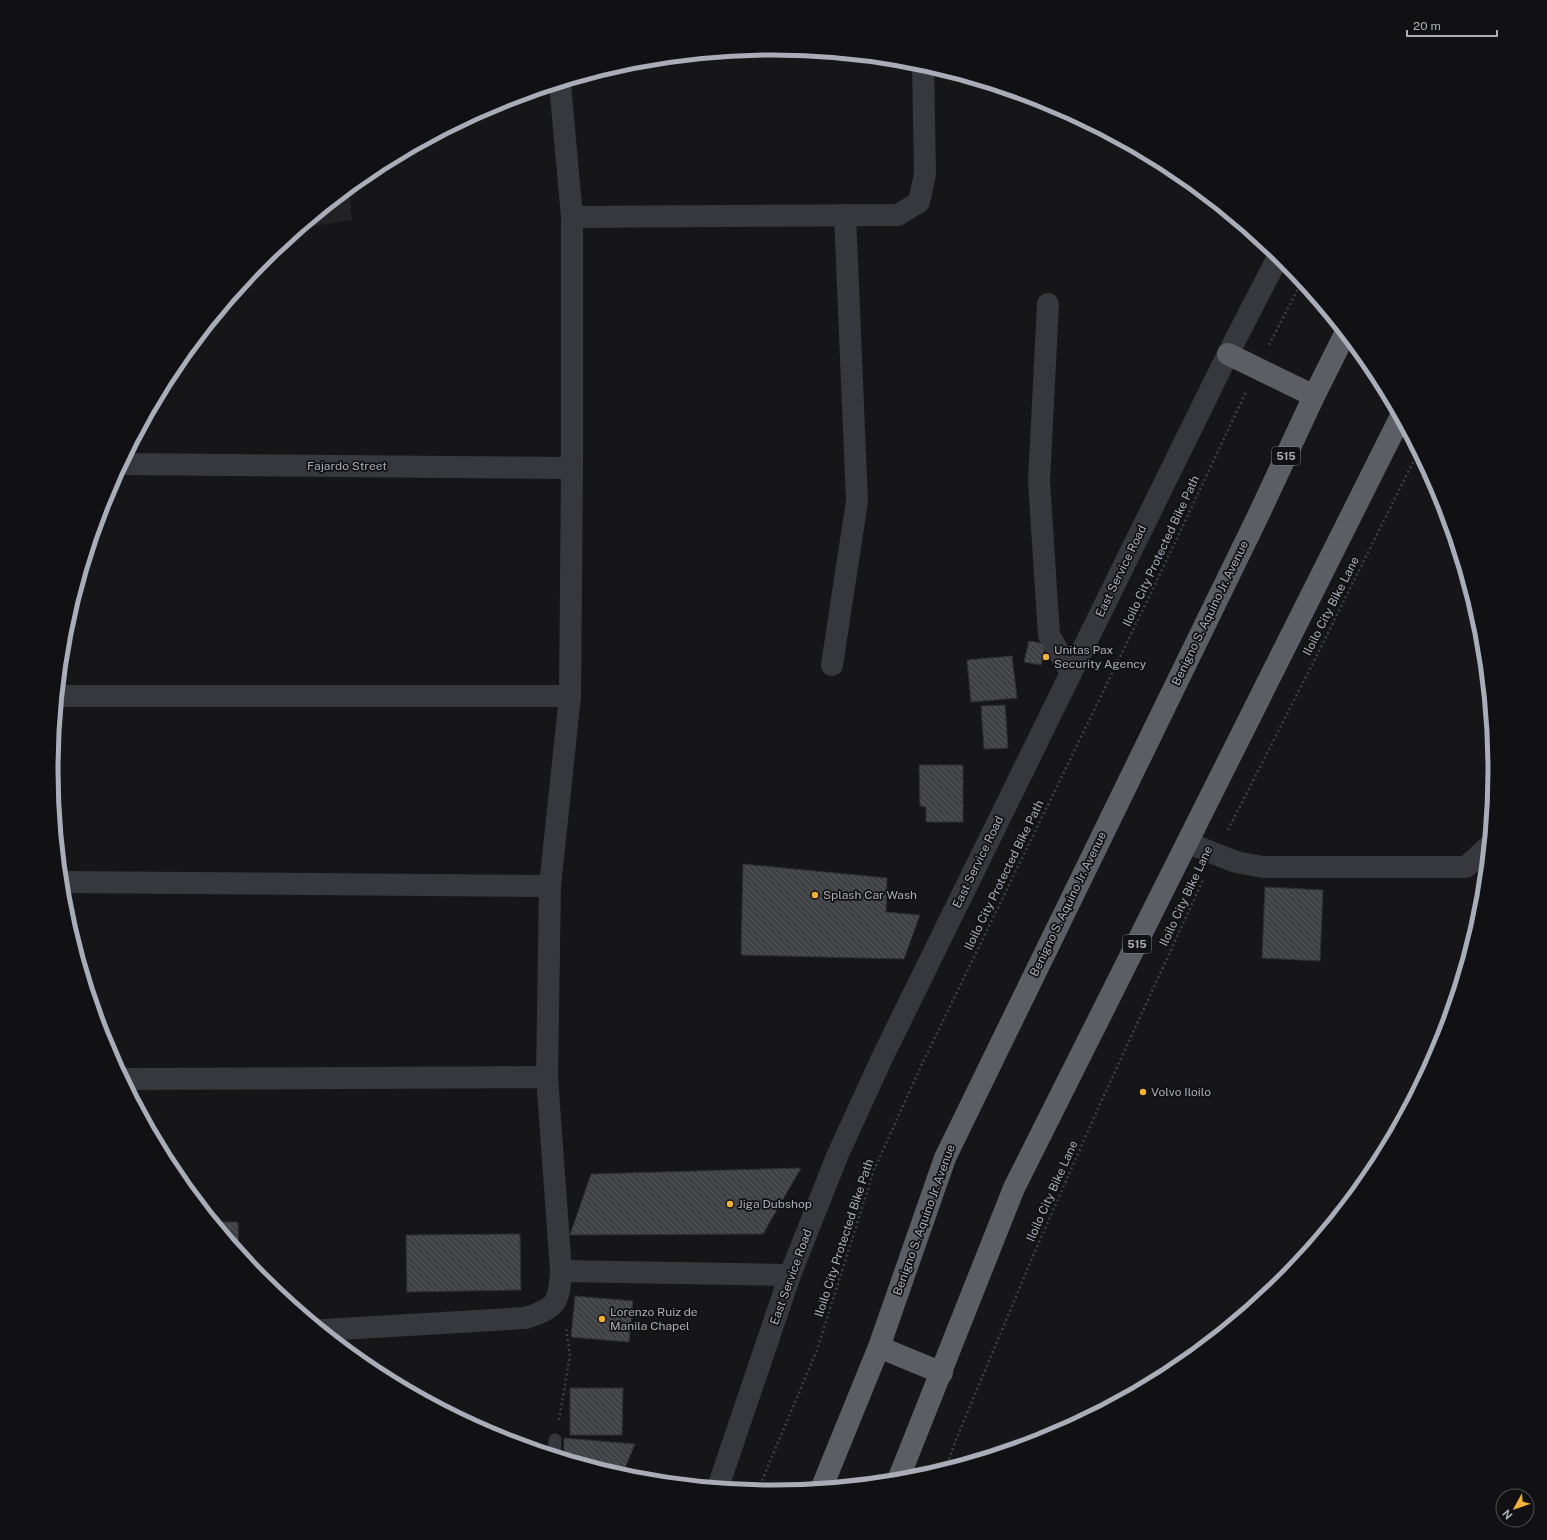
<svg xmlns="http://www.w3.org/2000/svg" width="1547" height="1540" font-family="'Public Sans',sans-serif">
	<defs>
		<pattern id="building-back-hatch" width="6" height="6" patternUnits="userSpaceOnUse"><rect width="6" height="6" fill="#404145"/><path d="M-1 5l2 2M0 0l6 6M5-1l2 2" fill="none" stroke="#595a5e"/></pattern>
	</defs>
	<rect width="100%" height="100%" fill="#161618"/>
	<!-- built -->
	<polygon fill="#222225" points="349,189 352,220 302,228"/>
	<!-- building -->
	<g fill="url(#building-back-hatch)" stroke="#303034">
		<polygon points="1029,641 1046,644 1041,665 1024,662"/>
		<polygon points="1012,656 1017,698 971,702 967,660"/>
		<polygon points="1005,705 1008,748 984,749 981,706"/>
		<polygon points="919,765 963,765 963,822 926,822 926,807 920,806"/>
		<polygon points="743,864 887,878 886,912 920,915 904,959 741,955"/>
		<polygon points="1265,887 1323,890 1320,961 1262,958"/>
		<polygon points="801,1168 763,1234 570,1235 591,1174"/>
		<polygon points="215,1222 238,1222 239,1251"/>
		<polygon points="520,1234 521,1290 407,1292 406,1235"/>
		<polygon points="575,1296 633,1301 629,1342 571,1337"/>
		<polygon points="570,1388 623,1388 622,1435 570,1435"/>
		<polygon points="564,1438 635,1444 622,1475 564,1457"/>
	</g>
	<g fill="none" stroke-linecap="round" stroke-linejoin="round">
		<!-- path -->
		<g stroke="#3d3f44" stroke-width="2.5" stroke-dasharray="2 3" stroke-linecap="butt">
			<polyline points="1269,345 1302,281"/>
			<polyline points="1228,830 1317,655 1418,452"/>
			<polyline points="559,1420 570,1355 566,1328"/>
			<polyline points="946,1469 955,1442 1033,1256 1096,1113 1204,878"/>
			<polyline points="758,1490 817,1350 874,1170 922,1064 1152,591 1246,392"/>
		</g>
		<!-- service -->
		<polyline stroke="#37383d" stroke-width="13" points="554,1454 555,1440"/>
		<!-- minor -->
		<g stroke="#37383d" stroke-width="22">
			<polyline points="560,84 572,217 572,468"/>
			<polyline points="572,217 898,215 919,202 925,174 923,64"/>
			<polyline points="1048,304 1039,481 1049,635 1071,673"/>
			<polyline points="832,665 857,501 845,215"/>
			<polyline points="59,696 570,696"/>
			<polyline points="1188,843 1236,862 1263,867 1466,867 1488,847"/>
			<polyline points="63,882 550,886"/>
			<path d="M324,1330L525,1318C556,1308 559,1304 561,1271"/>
		</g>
		<!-- tertiary -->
		<g stroke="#37383d" stroke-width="22">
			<polyline points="122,464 572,468 570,696 550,886 547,1077"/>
			<polyline points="124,1079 547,1077 561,1271 790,1275"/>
			<polyline points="718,1487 790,1275 838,1154 882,1058 1071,673 1228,354 1279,255"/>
		</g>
		<!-- trunk -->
		<g stroke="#5b5e65" stroke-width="22">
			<polyline points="1228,354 1314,396"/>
			<polyline points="879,1347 942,1373"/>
			<polyline points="898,1480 1014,1188 1400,418"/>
			<polyline points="822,1487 879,1347 945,1158 1258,516 1314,396 1345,334"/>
		</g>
	</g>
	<!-- markers -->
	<g fill="#f2b134" stroke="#111113" stroke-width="1.5">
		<circle cx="1046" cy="657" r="4"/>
		<circle cx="815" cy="895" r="4"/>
		<circle cx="1143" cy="1092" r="4"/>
		<circle cx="730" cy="1204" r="4"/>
		<circle cx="602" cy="1319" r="4"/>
	</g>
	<g text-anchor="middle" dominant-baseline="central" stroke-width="3.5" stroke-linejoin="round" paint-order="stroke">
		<!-- shield labels -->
		<g fill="#111113" stroke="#7b7e86" stroke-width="1">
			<rect x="1272" y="447" width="28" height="18" rx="3"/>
			<rect x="1123" y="935" width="28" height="18" rx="3"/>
		</g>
		<g font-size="11" font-weight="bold" fill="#a8adb8">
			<text x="1286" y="456">515</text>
			<text x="1137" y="944">515</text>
		</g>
		<!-- street labels -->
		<g font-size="12" fill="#a8adb8" stroke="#111113">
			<text x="347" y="466">Fajardo Street</text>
			<text transform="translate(1161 551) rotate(-65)">Iloilo City Protected Bike Path</text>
			<text transform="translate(1121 571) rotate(-64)">East Service Road</text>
			<text transform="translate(1331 606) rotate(-63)">Iloilo City Bike Lane</text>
			<text transform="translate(1210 613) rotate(-64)">Benigno S. Aquino Jr. Avenue</text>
			<text transform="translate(978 862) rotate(-64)">East Service Road</text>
			<text transform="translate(1004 875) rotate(-64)">Iloilo City Protected Bike Path</text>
			<text transform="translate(1186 896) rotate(-65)">Iloilo City Bike Lane</text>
			<text transform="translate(1068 904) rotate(-64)">Benigno S. Aquino Jr. Avenue</text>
			<text transform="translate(1052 1191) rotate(-66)">Iloilo City Bike Lane</text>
			<text transform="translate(924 1220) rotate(-70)">Benigno S. Aquino Jr. Avenue</text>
			<text transform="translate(844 1238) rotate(-72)">Iloilo City Protected Bike Path</text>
			<text transform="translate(791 1277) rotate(-70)">East Service Road</text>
		</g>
		<!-- poi labels -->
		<g font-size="12" fill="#a8adb8" stroke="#111113" text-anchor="start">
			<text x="1054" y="650">Unitas Pax<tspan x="1054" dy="14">Security Agency</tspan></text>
			<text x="823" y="895">Splash Car Wash</text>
			<text x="1151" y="1092">Volvo Iloilo</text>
			<text x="738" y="1204">Jiga Dubshop</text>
			<text x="610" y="1312">Lorenzo Ruiz de<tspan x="610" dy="14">Manila Chapel</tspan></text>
		</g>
	</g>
	<!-- crop -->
	<path d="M0 0H1547V1540H0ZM58 770a715 715 0 1 1 1430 0a715 715 0 1 1-1430 0Z" fill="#111113" fill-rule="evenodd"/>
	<path fill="none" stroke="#a8adb8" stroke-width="5" d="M58 770a715 715 0 1 1 1430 0a715 715 0 1 1-1430 0Z"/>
	<!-- north arrow -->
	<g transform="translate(1515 1508) rotate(230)"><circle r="19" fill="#111113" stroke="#4d4f55"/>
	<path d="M0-3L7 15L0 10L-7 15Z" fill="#f2b134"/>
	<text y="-6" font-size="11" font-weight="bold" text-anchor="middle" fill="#a8adb8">N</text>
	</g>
	<!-- scale -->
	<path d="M1407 30v6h90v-6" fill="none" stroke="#a8adb8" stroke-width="2"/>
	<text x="1413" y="30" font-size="12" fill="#a8adb8" stroke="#111113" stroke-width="3" paint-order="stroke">20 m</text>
</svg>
